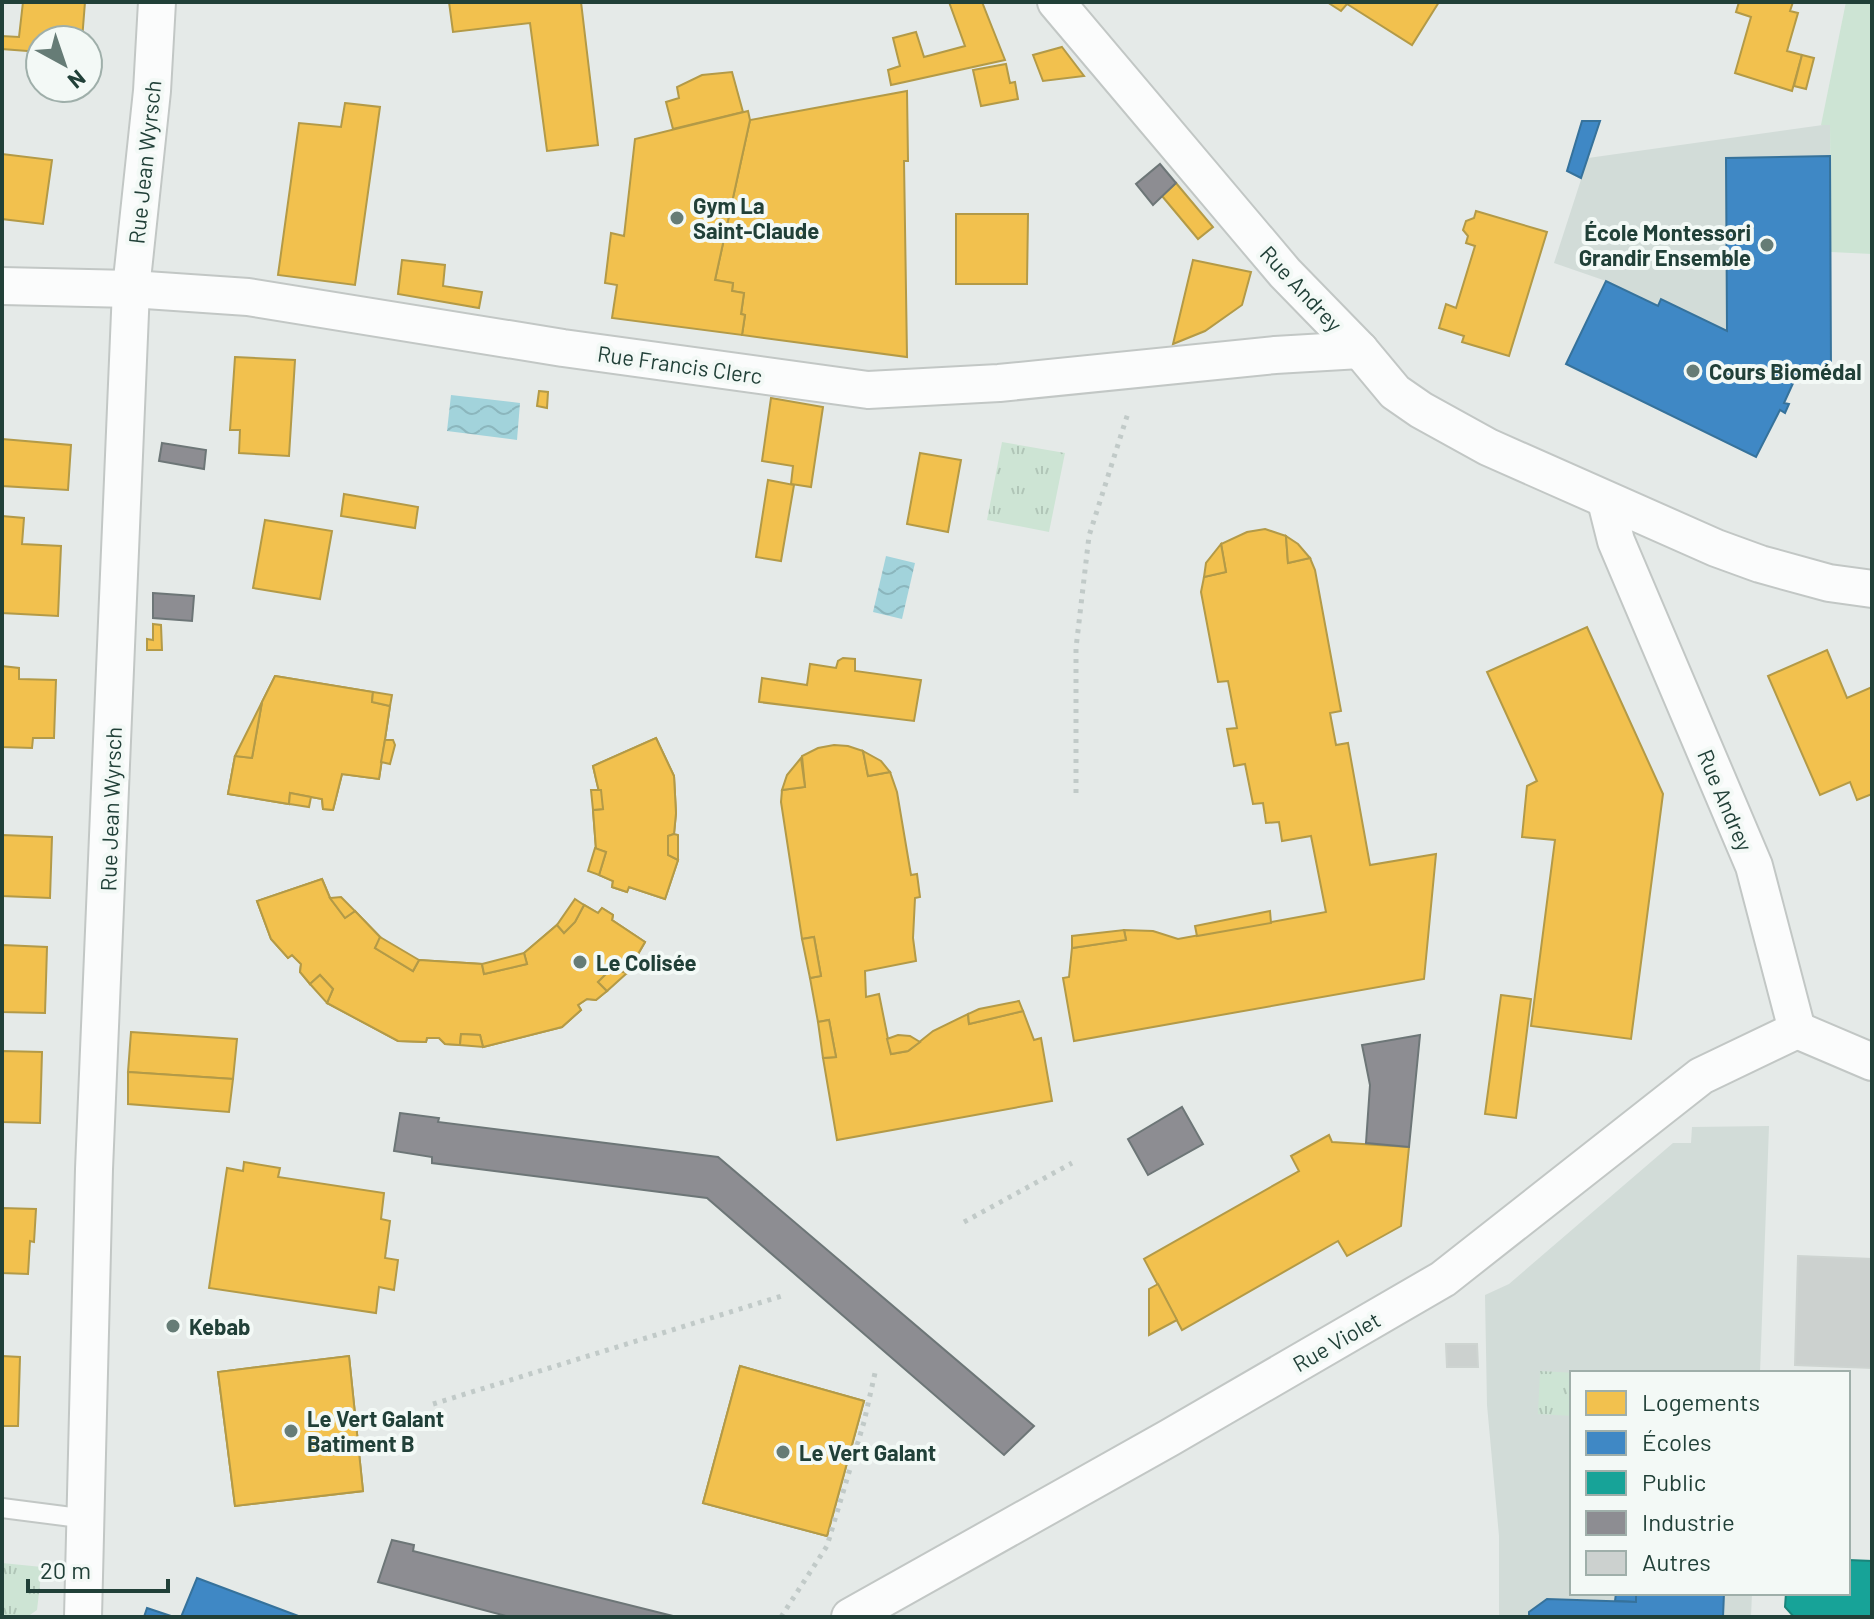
<svg xmlns="http://www.w3.org/2000/svg" width="1874" height="1619" font-family="Barlow,sans-serif">
	<defs>
		<pattern id="park-tufts" width="24" height="20" patternUnits="userSpaceOnUse" patternTransform="scale(2)"><rect width="24" height="20" fill="#cde4d4"/><path d="M3 7l-1-3M5 7V3M7 7l1-3M15 17l-1-3M17 17v-4M19 17l1-3" fill="none" stroke="#b0c5b7"/></pattern>
		<pattern id="water-waves" width="16" height="10" patternUnits="userSpaceOnUse" patternTransform="scale(2)"><rect width="16" height="10" fill="#a2d3db"/><path d="M0 5q4-4 8 0t8 0" fill="none" stroke="#8bb6bd"/></pattern>
	</defs>
	<rect width="100%" height="100%" fill="#e5eae8"/>
	<!-- built -->
	<g fill="#d2dcd8">
		<polygon points="1830,124 1831,375 1800,368 1661,300 1658,306 1606,281 1554,263 1588,158"/>
		<polygon points="1769,1126 1760,1373 1572,1373 1572,1593 1752,1593 1751,1617 1499,1617 1499,1536 1487,1405 1485,1295 1509,1284 1673,1143 1691,1143 1692,1127"/>
	</g>
	<!-- grass -->
	<polygon fill="#cde4d4" points="1846,2 1872,2 1872,254 1831,252 1830,125 1821,125"/>
	<!-- park -->
	<g fill="url(#park-tufts)">
		<polygon points="1002,442 1065,453 1049,532 987,520"/>
		<polygon points="1540,1371 1576,1373 1572,1373 1572,1416 1538,1414"/>
		<polygon points="2,1563 42,1567 37,1610 27,1617 2,1617"/>
	</g>
	<!-- water -->
	<g fill="url(#water-waves)">
		<polygon points="451,395 520,403 517,440 447,431"/>
		<polygon points="886,556 915,563 902,619 873,612"/>
	</g>
	<!-- homes -->
	<g fill="#f2c14e" stroke="#b39a47" stroke-width="2">
		<polygon points="23,2 85,2 82,40 40,40 40,52 2,49 2,36 19,37"/>
		<polygon points="449,2 581,2 598,145 547,151 530,23 453,32"/>
		<polygon points="949,2 982,2 1005,60 891,85 888,70 900,66 893,38 916,32 924,57 965,46"/>
		<polygon points="1327,2 1439,2 1412,45 1347,4 1341,11"/>
		<polygon points="1739,2 1793,2 1790,11 1798,13 1787,51 1802,55 1792,91 1735,73 1751,17 1736,12"/>
		<polygon points="1062,47 1084,76 1043,81 1033,55"/>
		<polygon points="1802,55 1814,58 1806,89 1794,86"/>
		<polygon points="1006,64 1010,83 1015,82 1018,99 981,106 973,70"/>
		<polygon points="732,72 743,112 673,129 666,102 679,98 677,87 702,75"/>
		<polygon points="907,91 908,161 904,161 907,357 742,335 745,315 741,314 744,293 732,291 733,283 715,280 750,120"/>
		<polygon points="345,103 380,107 355,285 278,275 299,123 341,127"/>
		<polygon points="748,111 750,120 715,280 733,283 732,291 744,293 741,314 745,315 742,335 612,318 617,285 605,283 611,233 624,236 635,139"/>
		<polygon points="2,154 52,160 43,224 2,219"/>
		<polygon points="1176,183 1213,227 1198,239 1162,196"/>
		<polygon points="1476,211 1547,232 1509,356 1462,342 1464,336 1439,328 1446,304 1456,308 1475,246 1466,243 1468,236 1463,230 1466,221 1474,218"/>
		<polygon points="956,214 1028,214 1027,284 956,284"/>
		<polygon points="402,260 445,265 443,286 482,292 479,308 398,294"/>
		<polygon points="1193,260 1251,272 1242,305 1205,331 1173,344"/>
		<polygon points="235,357 295,360 289,456 239,453 240,430 230,430"/>
		<polygon points="539,391 548,392 547,408 537,406"/>
		<polygon points="771,398 823,407 811,487 791,484 793,466 762,461"/>
		<polygon points="2,439 71,445 68,490 2,486"/>
		<polygon points="920,453 961,460 948,532 907,524"/>
		<polygon points="768,480 794,485 781,561 756,557"/>
		<polygon points="344,494 418,507 415,528 341,516"/>
		<polygon points="2,516 24,518 22,544 61,546 58,616 2,613"/>
		<polygon points="265,520 332,531 320,599 253,588"/>
		<polygon points="1265,529 1286,536 1288,563 1310,558 1315,570 1341,711 1330,713 1336,745 1348,743 1370,865 1436,854 1424,979 1074,1041 1063,978 1069,977 1072,948 1126,940 1124,930 1153,931 1178,939 1326,912 1311,836 1282,841 1279,822 1266,823 1263,803 1253,804 1245,764 1234,766 1227,729 1237,728 1228,681 1218,682 1201,592 1204,577 1226,572 1221,544 1247,532"/>
		<polygon points="1286,536 1298,544 1310,558 1288,563"/>
		<polygon points="1221,544 1226,572 1204,577 1206,563"/>
		<polygon points="153,624 161,625 162,650 147,650 147,639 153,640"/>
		<polygon points="1587,627 1663,794 1631,1039 1531,1026 1555,840 1522,837 1527,786 1537,781 1487,672"/>
		<polygon points="1827,650 1847,698 1872,687 1872,794 1857,800 1850,782 1820,795 1768,676"/>
		<polygon points="843,658 855,659 855,671 921,680 914,721 759,702 762,678 807,685 810,664 836,668 838,661"/>
		<polygon points="2,666 19,668 19,679 56,680 54,738 33,738 32,748 2,747"/>
		<polygon points="275,676 373,692 372,702 390,706 379,779 342,774 333,810 323,809 322,799 290,793 289,804 228,794 235,756 252,758 262,702"/>
		<polygon points="275,676 373,692 372,702 390,706 379,779 342,774 333,810 323,809 322,799 290,793 289,804 228,794 235,756 252,758 262,702"/>
		<polygon points="373,692 392,695 390,706 372,702"/>
		<polygon points="262,702 252,758 235,756"/>
		<polygon points="656,738 674,776 676,813 674,834 668,836 668,855 678,860 665,899 629,887 627,892 612,887 613,881 599,875 606,852 596,849 593,810 603,809 593,766"/>
		<polygon points="656,738 674,776 676,813 674,834 668,836 668,855 678,860 665,899 629,887 627,892 612,887 613,881 599,875 606,852 596,849 593,810 603,809 593,766"/>
		<polygon points="385,740 393,740 395,745 390,764 381,762"/>
		<polygon points="834,745 848,746 863,751 868,776 890,772 897,792 911,875 917,874 920,897 915,898 913,938 916,961 865,971 866,997 879,994 891,1054 908,1051 933,1031 968,1014 969,1024 1023,1011 1034,1040 1041,1038 1052,1101 837,1140 823,1058 836,1057 829,1020 818,1022 810,978 821,976 814,937 802,939 781,802 782,790 805,787 802,756 818,748"/>
		<polygon points="863,751 881,761 890,772 868,776"/>
		<polygon points="801,758 805,787 782,790 787,775"/>
		<polygon points="591,790 601,790 603,809 593,810"/>
		<polygon points="290,793 311,797 309,807 289,804"/>
		<polygon points="674,834 678,835 678,860 668,855 668,836"/>
		<polygon points="2,835 52,837 50,898 2,896"/>
		<polygon points="595,848 606,852 599,875 588,871"/>
		<polygon points="322,879 330,898 345,918 355,911 381,938 375,948 413,971 419,960 482,964 484,974 527,964 524,953 557,925 564,933 575,922 584,905 598,913 602,908 613,915 612,920 645,942 627,973 611,969 598,982 607,991 596,1000 587,999 578,1005 581,1010 562,1027 483,1047 480,1035 461,1034 460,1045 445,1044 439,1038 427,1038 426,1042 398,1041 327,1003 333,989 320,975 310,984 300,972 301,964 292,955 288,958 271,939 257,901"/>
		<polygon points="322,879 330,898 345,918 355,911 381,938 375,948 413,971 419,960 482,964 484,974 527,964 524,953 557,925 564,933 575,922 584,905 598,913 602,908 613,915 612,920 645,942 627,973 611,969 598,982 607,991 596,1000 587,999 578,1005 581,1010 562,1027 483,1047 480,1035 461,1034 460,1045 445,1044 439,1038 427,1038 426,1042 398,1041 327,1003 333,989 320,975 310,984 300,972 301,964 292,955 288,958 271,939 257,901"/>
		<polygon points="341,897 355,911 345,918 330,898"/>
		<polygon points="575,899 584,905 575,922 564,933 557,925"/>
		<polygon points="1270,911 1271,923 1197,936 1195,926"/>
		<polygon points="1124,930 1126,940 1072,948 1072,936"/>
		<polygon points="380,937 419,960 413,971 375,948"/>
		<polygon points="814,937 821,976 810,978 802,939"/>
		<polygon points="2,945 47,947 45,1013 2,1012"/>
		<polygon points="524,953 527,964 484,974 482,964"/>
		<polygon points="611,969 627,973 607,991 598,982"/>
		<polygon points="320,975 333,989 327,1003 310,984"/>
		<polygon points="1501,995 1531,999 1516,1118 1485,1114"/>
		<polygon points="1019,1001 1023,1011 969,1024 968,1014 979,1009"/>
		<polygon points="829,1020 836,1057 823,1058 818,1022"/>
		<polygon points="131,1032 237,1039 233,1079 128,1072"/>
		<polygon points="461,1034 480,1035 483,1047 460,1045"/>
		<polygon points="898,1035 910,1036 920,1042 908,1051 891,1054 887,1039"/>
		<polygon points="2,1051 42,1052 40,1123 2,1122"/>
		<polygon points="128,1072 233,1079 229,1112 128,1104"/>
		<polygon points="1329,1135 1332,1142 1409,1147 1401,1226 1347,1256 1338,1241 1182,1330 1144,1259 1299,1171 1291,1156"/>
		<polygon points="244,1162 280,1168 278,1177 384,1193 381,1219 390,1221 385,1258 398,1260 394,1290 379,1287 376,1313 209,1288 227,1168 243,1171"/>
		<polygon points="2,1208 36,1209 34,1242 30,1241 28,1274 2,1273"/>
		<polygon points="1158,1284 1177,1320 1149,1335 1149,1289"/>
		<polygon points="2,1356 20,1357 18,1426 2,1426"/>
		<polygon points="349,1356 363,1491 235,1506 218,1372"/>
		<polygon points="349,1356 363,1491 235,1506 218,1372"/>
		<polygon points="740,1366 864,1401 827,1536 703,1503"/>
		<polygon points="740,1366 864,1401 827,1536 703,1503"/>
	</g>
	<!-- schools -->
	<g fill="#3f88c5" stroke="#36729b" stroke-width="2">
		<polygon points="1582,121 1600,121 1581,178 1567,171"/>
		<polygon points="1830,156 1831,375 1800,368 1784,403 1789,404 1785,413 1780,410 1756,457 1566,364 1606,281 1658,306 1661,299 1727,331 1726,158"/>
		<polygon points="197,1578 301,1617 181,1617"/>
		<polygon points="1616,1593 1636,1593 1636,1602 1615,1601"/>
		<polygon points="1636,1593 1724,1593 1723,1617 1529,1617 1529,1612 1547,1599 1636,1602"/>
		<polygon points="147,1608 174,1617 144,1617"/>
	</g>
	<!-- public -->
	<polygon fill="#17a398" stroke="#1a857b" stroke-width="2" points="1848,1560 1872,1561 1872,1617 1794,1617 1785,1607 1786,1593 1848,1593"/>
	<!-- industry -->
	<g fill="#8d8d92" stroke="#6d7677" stroke-width="2">
		<polygon points="1160,164 1176,183 1153,205 1136,184"/>
		<polygon points="162,443 206,450 204,469 159,461"/>
		<polygon points="153,593 194,596 192,621 153,618"/>
		<polygon points="1420,1035 1409,1147 1366,1143 1370,1085 1362,1045"/>
		<polygon points="1182,1107 1203,1144 1148,1175 1128,1139"/>
		<polygon points="400,1113 439,1118 438,1122 718,1157 1034,1426 1004,1455 707,1198 432,1163 432,1157 394,1151"/>
		<polygon points="392,1540 414,1545 413,1551 677,1617 510,1617 378,1582"/>
	</g>
	<!-- building -->
	<g fill="#ccd1cf" stroke="#ced4d1" stroke-width="2">
		<polygon points="1798,1256 1872,1259 1872,1368 1795,1365"/>
		<polygon points="1446,1344 1477,1344 1478,1367 1447,1367"/>
	</g>
	<g fill="none" stroke-linecap="round" stroke-linejoin="round">
		<!-- service casing -->
		<g stroke="#c2c7c5" stroke-width="22">
			<polyline id="service" points="2,1508 87,1519"/>
		</g>
		<!-- minor casing -->
		<g stroke="#c2c7c5" stroke-width="40">
			<g id="minor">
				<polyline points="1056,2 1285,273 1360,350 1395,392 1421,410 1488,447 1716,548 1760,564 1829,583 1872,589"/>
				<polyline points="2,286 131,289 248,297 563,348 868,390 999,383 1275,355 1360,350"/>
				<polyline points="1606,501 1616,541 1754,866 1797,1030"/>
				<polyline points="1797,1030 1872,1062"/>
				<polyline points="83,1617 94,1169 131,289 152,91 157,2"/>
				<polyline points="850,1617 1169,1438 1443,1279 1701,1076 1797,1030"/>
			</g>
		</g>
		<!-- path -->
		<g stroke="#c1cac8" stroke-width="5" stroke-dasharray="4 6" stroke-linecap="butt">
			<polyline points="1076,793 1076,648 1089,536 1128,413"/>
			<polyline points="964,1222 1072,1163"/>
			<polyline points="433,1404 785,1295"/>
			<polyline points="781,1617 827,1546 864,1422 875,1373"/>
		</g>
		<!-- service -->
		<use href="#service" stroke="#fbfcfc" stroke-width="18"/>
		<!-- minor -->
		<use href="#minor" stroke="#fbfcfc" stroke-width="36"/>
	</g>
	<!-- markers -->
	<g fill="#667c76" stroke="#f3f9f6" stroke-width="3">
		<circle cx="677" cy="218" r="8"/>
		<circle cx="1767" cy="245" r="8"/>
		<circle cx="1693" cy="371" r="8"/>
		<circle cx="580" cy="962" r="8"/>
		<circle cx="173" cy="1326" r="8"/>
		<circle cx="291" cy="1431" r="8"/>
		<circle cx="783" cy="1452" r="8"/>
	</g>
	<g text-anchor="middle" dominant-baseline="central" stroke-width="8" stroke-linejoin="round" paint-order="stroke">
		<!-- street labels -->
		<g font-size="22" fill="#214038" stroke="#f3f9f6">
			<text transform="translate(144 162) rotate(-84)">Rue Jean Wyrsch</text>
			<text transform="translate(1302 288) rotate(47)">Rue Andrey</text>
			<text transform="translate(680 364) rotate(8)">Rue Francis Clerc</text>
			<text transform="translate(1726 800) rotate(67)">Rue Andrey</text>
			<text transform="translate(110 809) rotate(-88)">Rue Jean Wyrsch</text>
			<text transform="translate(1336 1341) rotate(-30)">Rue Violet</text>
		</g>
		<!-- poi labels -->
		<g font-size="22" font-weight="bold" fill="#214038" stroke="#f3f9f6" text-anchor="start">
			<text x="693" y="205">Gym La<tspan x="693" dy="25">Saint-Claude</tspan></text>
			<text x="1751" y="232" text-anchor="end">École Montessori<tspan x="1751" dy="25">Grandir Ensemble</tspan></text>
			<text x="1709" y="371">Cours Biomédal</text>
			<text x="596" y="962">Le Colisée</text>
			<text x="189" y="1326">Kebab</text>
			<text x="307" y="1418">Le Vert Galant<tspan x="307" dy="25">Batiment B</tspan></text>
			<text x="799" y="1452">Le Vert Galant</text>
		</g>
	</g>
	<!-- border -->
	<rect width="1874" height="1619" fill="none" stroke="#214038" stroke-width="8"/>
	<!-- legend -->
	<rect x="1570" y="1371" width="280" height="224" fill="#f3f9f6" stroke="#9fafaa" stroke-width="2"/>
	<rect x="1586" y="1391" width="40" height="24" fill="#f2c14e" stroke="#9fafaa" stroke-width="2"/>
	<text x="1642" y="1411" font-size="24" fill="#214038">Logements</text>
	<rect x="1586" y="1431" width="40" height="24" fill="#3f88c5" stroke="#9fafaa" stroke-width="2"/>
	<text x="1642" y="1451" font-size="24" fill="#214038">Écoles</text>
	<rect x="1586" y="1471" width="40" height="24" fill="#17a398" stroke="#9fafaa" stroke-width="2"/>
	<text x="1642" y="1491" font-size="24" fill="#214038">Public</text>
	<rect x="1586" y="1511" width="40" height="24" fill="#8d8d92" stroke="#9fafaa" stroke-width="2"/>
	<text x="1642" y="1531" font-size="24" fill="#214038">Industrie</text>
	<rect x="1586" y="1551" width="40" height="24" fill="#ccd1cf" stroke="#9fafaa" stroke-width="2"/>
	<text x="1642" y="1571" font-size="24" fill="#214038">Autres</text>
	<!-- north arrow -->
	<g transform="translate(64 64) rotate(140)"><circle r="38" fill="#f3f9f6" stroke="#9fafaa" stroke-width="2"/>
	<path d="M0-6L14 30L0 20L-14 30Z" fill="#667c76"/>
	<text y="-12" font-size="22" font-weight="bold" text-anchor="middle" fill="#214038">N</text>
	</g>
	<!-- scale -->
	<path d="M28 1579v12h140v-12" fill="none" stroke="#214038" stroke-width="4"/>
	<text x="40" y="1579" font-size="24" fill="#214038" stroke="#f3f9f6" stroke-width="6" paint-order="stroke">20 m</text>
</svg>
